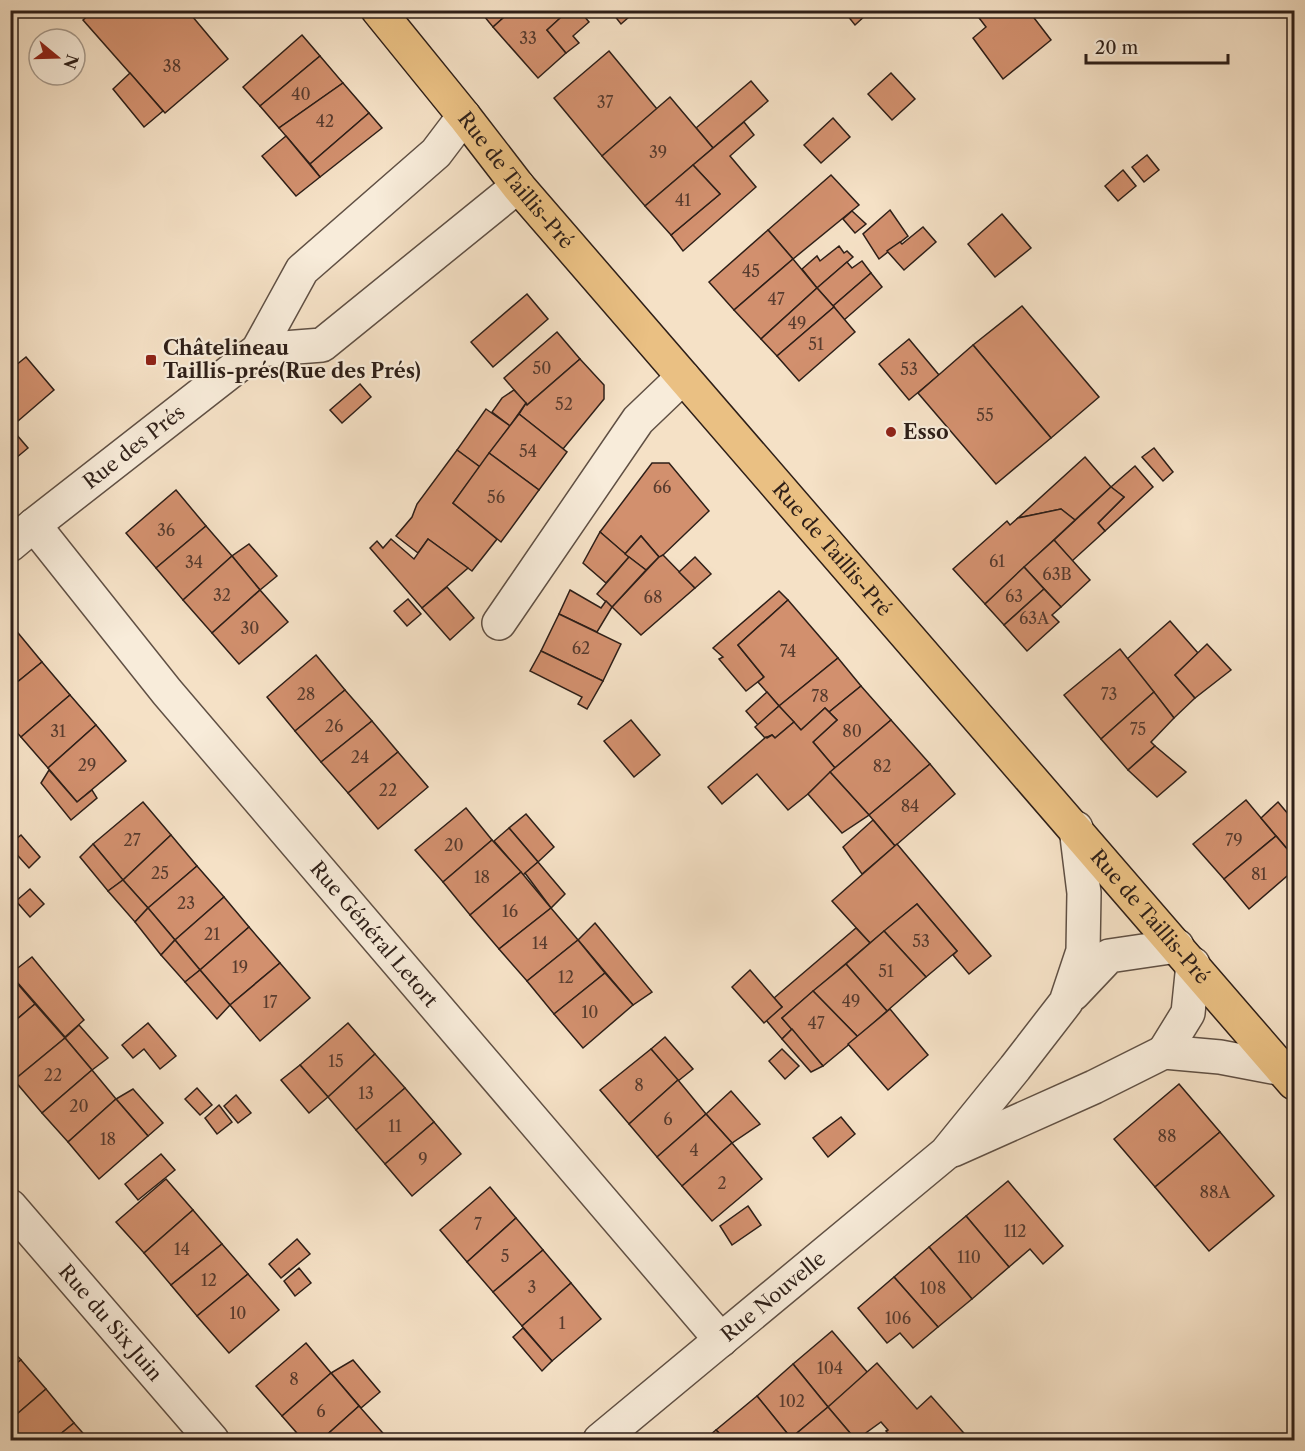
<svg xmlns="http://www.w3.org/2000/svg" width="1305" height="1451" font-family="'Libre Caslon Text',serif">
	<rect width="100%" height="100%" fill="#f5e1c6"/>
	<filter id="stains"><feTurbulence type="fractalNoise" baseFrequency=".00333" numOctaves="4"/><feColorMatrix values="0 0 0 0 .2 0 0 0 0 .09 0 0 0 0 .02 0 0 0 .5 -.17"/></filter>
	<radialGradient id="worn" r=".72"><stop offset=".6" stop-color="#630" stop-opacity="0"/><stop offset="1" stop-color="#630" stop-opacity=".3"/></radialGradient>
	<!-- building -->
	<g fill="#d2906e" stroke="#2e1f18" stroke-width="1.5">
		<polygon points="95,10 187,10 228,59 165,113 83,20"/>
		<polygon points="479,10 512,10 493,27"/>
		<polygon points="512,10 569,10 547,30 566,53 538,78 493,27"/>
		<polygon points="569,10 579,10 589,22 573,36 579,43 566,53 547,30"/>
		<polygon points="610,10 637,10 621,24"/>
		<polygon points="843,10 867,10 868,13 855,25"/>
		<polygon points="973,10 1028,10 1051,40 1003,79 973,38 986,27"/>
		<polygon points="302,35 320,56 260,106 243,87"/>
		<polygon points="609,51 657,109 602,156 554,98"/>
		<polygon points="320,56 343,83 279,128 260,106"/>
		<polygon points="130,73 163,111 144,127 113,89"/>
		<polygon points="891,73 915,99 892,120 868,94"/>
		<polygon points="751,81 768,101 713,148 696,128"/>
		<polygon points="343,83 369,113 310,164 279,128"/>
		<polygon points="670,97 713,148 645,206 602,156"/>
		<polygon points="369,113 382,128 320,177 310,164"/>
		<polygon points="833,118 850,137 821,163 804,145"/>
		<polygon points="744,122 754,135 730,156 756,187 683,251 671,235 720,194 693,165"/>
		<polygon points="286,136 320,177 296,196 262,156"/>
		<polygon points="1147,155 1159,170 1144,182 1132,167"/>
		<polygon points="693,165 720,194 671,235 645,206"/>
		<polygon points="1123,170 1136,186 1118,201 1105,186"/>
		<polygon points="831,175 859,205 793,259 768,230"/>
		<polygon points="890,210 908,236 879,259 863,234"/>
		<polygon points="852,211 866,224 855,233 843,219"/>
		<polygon points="1002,214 1031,248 995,277 968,244"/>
		<polygon points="923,227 936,242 904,270 887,251 900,242 902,244"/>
		<polygon points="768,230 793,259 734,310 709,282"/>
		<polygon points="839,246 844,253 847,251 853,257 817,288 802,269 817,256 820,261"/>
		<polygon points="793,259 817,288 761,339 734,310"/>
		<polygon points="862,261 871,273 833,306 817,288 847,262 852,268"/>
		<polygon points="871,273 882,287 844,320 833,306"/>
		<polygon points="817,288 834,307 777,356 761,339"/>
		<polygon points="527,294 548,319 493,367 471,342"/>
		<polygon points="1022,306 1099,397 1051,438 973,345"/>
		<polygon points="834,307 855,332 799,381 777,356"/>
		<polygon points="557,332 580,359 527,405 504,378"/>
		<polygon points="909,339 939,375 909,400 879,364"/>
		<polygon points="973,345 1051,438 996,484 918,393"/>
		<polygon points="26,357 54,390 18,421 10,412 10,370"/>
		<polygon points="580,359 604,385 604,399 563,449 519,414 526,403 527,405"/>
		<polygon points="360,384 371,397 342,423 330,410"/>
		<polygon points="514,390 526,403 510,426 492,412 502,398"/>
		<polygon points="486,409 510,426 480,467 457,450"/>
		<polygon points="519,414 567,452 539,490 489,453"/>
		<polygon points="10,427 28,448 10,463"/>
		<polygon points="1154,448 1173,472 1163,481 1142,457"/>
		<polygon points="457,450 480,467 453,503 497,539 472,571 428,539 418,553 396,536 412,517 417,504"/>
		<polygon points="489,453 539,490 501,542 453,503"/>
		<polygon points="1085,457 1111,487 1075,520 1061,509 1018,518"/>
		<polygon points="652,463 669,463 709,511 660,558 641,536 625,554 600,532"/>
		<polygon points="1135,466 1153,487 1105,531 1098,523 1124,497 1111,487"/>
		<polygon points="1111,487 1124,497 1098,523 1105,531 1072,561 1054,540"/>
		<polygon points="176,490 206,526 156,568 126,533"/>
		<polygon points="1061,509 1075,520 985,604 953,569 1007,521 1010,525 1018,518"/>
		<polygon points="206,526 232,556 183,600 156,568"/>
		<polygon points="600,532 629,557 606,583 583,563"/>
		<polygon points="641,536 659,557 646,570 625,554"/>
		<polygon points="391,539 414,559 428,539 468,568 422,608 370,548 377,541 383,548"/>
		<polygon points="1054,540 1090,580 1061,607 1024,567"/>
		<polygon points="249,544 277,576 260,590 232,556"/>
		<polygon points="663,555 695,588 641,635 612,607 659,557"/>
		<polygon points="232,556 260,590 212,633 183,600"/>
		<polygon points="629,557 646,570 612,607 597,594"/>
		<polygon points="695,557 711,574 695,588 679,572"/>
		<polygon points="1024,567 1044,589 1004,625 985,604"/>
		<polygon points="447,587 474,618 450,640 422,608"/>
		<polygon points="1044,589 1061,607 1052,615 1059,622 1027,651 1004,625"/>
		<polygon points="260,590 288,622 239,664 212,633"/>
		<polygon points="570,590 601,608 606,601 612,607 597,632 559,614"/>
		<polygon points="779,591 788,600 738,645 764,677 746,691 719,659 723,657 713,648"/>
		<polygon points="408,599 421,614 407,626 394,611"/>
		<polygon points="788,600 838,658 779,706 758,682 764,677 738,645"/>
		<polygon points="559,614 621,644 603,681 541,651"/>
		<polygon points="1170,621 1198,653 1175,675 1195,698 1174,718 1127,659"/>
		<polygon points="14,628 42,662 10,688 10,631"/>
		<polygon points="1207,644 1231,670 1195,698 1175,675"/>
		<polygon points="1120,649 1154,692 1101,739 1064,695"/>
		<polygon points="541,651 603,681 587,709 578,704 582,697 530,671"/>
		<polygon points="316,655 345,690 295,731 267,697"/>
		<polygon points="838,658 861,686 829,712 825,708 801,730 779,706"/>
		<polygon points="42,662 70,695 21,737 10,725 10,688"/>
		<polygon points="861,686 891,720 835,768 813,742 837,720 829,712"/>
		<polygon points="345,690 372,721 321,762 295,731"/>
		<polygon points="767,692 779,706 758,725 746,711"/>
		<polygon points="1154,692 1174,718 1151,742 1155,746 1128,770 1101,739"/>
		<polygon points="70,695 96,725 48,768 21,737"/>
		<polygon points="779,706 794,722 775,738 772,735 765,738 755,727"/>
		<polygon points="825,708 837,720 813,742 835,768 808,794 788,810 757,774 722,804 708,787 766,737 767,738 772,735 775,738 794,722 801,730"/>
		<polygon points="631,720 660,755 634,777 604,741"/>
		<polygon points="891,720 930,764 869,815 830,772"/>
		<polygon points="372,721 398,752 348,793 321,762"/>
		<polygon points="96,725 126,761 77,802 48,768"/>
		<polygon points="1155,746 1186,772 1157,797 1128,770"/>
		<polygon points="398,752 428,787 378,829 348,793"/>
		<polygon points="930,764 955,794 895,846 869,815"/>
		<polygon points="49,770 77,802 92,790 97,798 71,820 41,783"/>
		<polygon points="830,772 869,815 842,833 808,794"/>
		<polygon points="1246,800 1276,836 1224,879 1193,844"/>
		<polygon points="143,802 171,835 123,880 93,844"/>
		<polygon points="1278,802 1294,821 1294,857 1261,818"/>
		<polygon points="466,808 492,840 443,882 415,850"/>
		<polygon points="526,814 554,847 538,862 509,828"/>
		<polygon points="873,820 895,846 862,874 843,847"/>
		<polygon points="509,828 538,862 523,875 494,841"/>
		<polygon points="21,835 40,857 29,868 10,847 10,844"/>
		<polygon points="171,835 197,866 148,908 123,880"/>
		<polygon points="1276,836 1294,857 1294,870 1249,909 1224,879"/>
		<polygon points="492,840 521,872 470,915 443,882"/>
		<polygon points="93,844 123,880 108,891 80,857"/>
		<polygon points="897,844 991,956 969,974 953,955 957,951 917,904 870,943 832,901"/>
		<polygon points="538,862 565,894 551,908 525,873"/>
		<polygon points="197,866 224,897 175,940 148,908"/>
		<polygon points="521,872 551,908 499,949 470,915"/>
		<polygon points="123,880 148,908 135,922 108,891"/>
		<polygon points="30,889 44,904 30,917 16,901"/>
		<polygon points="224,897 249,927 200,970 175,940"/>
		<polygon points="917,904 957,951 926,977 884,931"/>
		<polygon points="148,908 175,940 161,955 135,922"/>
		<polygon points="551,908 578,940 527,981 499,949"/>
		<polygon points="595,923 652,992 633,1005 578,940"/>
		<polygon points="249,927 280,963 230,1005 200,970"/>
		<polygon points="856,928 870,943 782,1018 792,1029 782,1039 766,1020 782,1007 774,998"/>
		<polygon points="884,931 926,977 887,1011 846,964"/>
		<polygon points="175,940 200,970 185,982 161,955"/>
		<polygon points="578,940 605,973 554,1014 527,981"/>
		<polygon points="32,957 84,1020 65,1037 10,974"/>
		<polygon points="280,963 310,998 260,1041 230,1005"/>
		<polygon points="846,964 887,1011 858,1037 813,991"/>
		<polygon points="200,970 230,1005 217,1019 185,982"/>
		<polygon points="750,970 782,1007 764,1023 732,987"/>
		<polygon points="605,973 633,1005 583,1048 554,1014"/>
		<polygon points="10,975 35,1004 10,1025"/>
		<polygon points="813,991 858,1037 823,1066 782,1018"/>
		<polygon points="35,1004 65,1038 14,1080 10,1076 10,1025"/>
		<polygon points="890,1009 928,1055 888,1090 848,1044"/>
		<polygon points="148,1023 176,1056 160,1069 144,1049 133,1058 122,1045"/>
		<polygon points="348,1023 375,1054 328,1097 300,1065"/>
		<polygon points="79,1025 108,1058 92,1070 65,1038"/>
		<polygon points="792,1029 823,1066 811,1072 782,1039"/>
		<polygon points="665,1037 693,1069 678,1081 651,1049"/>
		<polygon points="65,1038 92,1070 42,1113 14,1080"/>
		<polygon points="651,1049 678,1080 629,1124 600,1090"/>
		<polygon points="782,1049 799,1066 785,1079 769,1061"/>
		<polygon points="375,1054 405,1088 356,1130 328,1097"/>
		<polygon points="300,1065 328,1097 309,1113 281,1080"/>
		<polygon points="92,1070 116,1099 68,1142 42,1113"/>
		<polygon points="678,1080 706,1114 657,1157 629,1124"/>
		<polygon points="1179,1084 1220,1132 1155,1187 1114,1139"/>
		<polygon points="197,1088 212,1105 200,1115 185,1099"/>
		<polygon points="405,1088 434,1122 385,1164 356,1130"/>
		<polygon points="133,1089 163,1123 148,1136 116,1099"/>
		<polygon points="731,1091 760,1124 732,1143 706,1114"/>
		<polygon points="236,1095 251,1113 238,1123 224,1106"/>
		<polygon points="116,1099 148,1136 99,1179 68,1142"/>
		<polygon points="219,1105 232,1122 217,1134 205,1118"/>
		<polygon points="706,1114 732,1143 682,1186 657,1157"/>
		<polygon points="841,1117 855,1134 828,1157 813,1138"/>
		<polygon points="434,1122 461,1154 412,1196 385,1164"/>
		<polygon points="1220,1132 1274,1196 1209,1251 1155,1187"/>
		<polygon points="732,1143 762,1179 712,1221 682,1186"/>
		<polygon points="161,1154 175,1170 138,1200 125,1184"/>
		<polygon points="166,1179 193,1210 144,1253 116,1222"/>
		<polygon points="1008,1181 1063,1246 1043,1264 1030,1249 1009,1267 966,1216"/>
		<polygon points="490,1187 516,1218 467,1262 440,1230"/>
		<polygon points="748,1206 761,1225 732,1245 720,1226"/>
		<polygon points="193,1210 222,1244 171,1285 144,1253"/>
		<polygon points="966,1216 1009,1267 972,1299 929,1247"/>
		<polygon points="516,1218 543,1250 493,1292 467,1262"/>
		<polygon points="297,1239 310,1254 281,1278 269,1264"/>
		<polygon points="222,1244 248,1274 197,1316 171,1285"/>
		<polygon points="929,1247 972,1299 938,1327 894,1277"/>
		<polygon points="543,1250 571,1283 522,1326 493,1292"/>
		<polygon points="299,1268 311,1283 295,1296 284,1281"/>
		<polygon points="248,1274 279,1310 229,1353 197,1316"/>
		<polygon points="894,1277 938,1327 913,1348 900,1333 887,1343 858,1308"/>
		<polygon points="571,1283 601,1319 552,1361 522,1326"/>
		<polygon points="523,1328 552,1361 542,1371 513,1337"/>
		<polygon points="832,1331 868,1373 828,1407 793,1364"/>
		<polygon points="306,1343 331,1373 282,1416 256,1386"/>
		<polygon points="10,1348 21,1360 10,1368"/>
		<polygon points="21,1360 46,1389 10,1420 10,1368"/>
		<polygon points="353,1360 380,1392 361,1408 331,1373"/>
		<polygon points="877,1363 917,1409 931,1396 970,1440 894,1440 886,1431 888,1430 881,1422 856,1440 828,1407"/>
		<polygon points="793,1364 828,1407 791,1438 757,1396"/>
		<polygon points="331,1373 359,1406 321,1440 303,1440 282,1416"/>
		<polygon points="46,1389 74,1423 53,1440 10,1440 10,1420"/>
		<polygon points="757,1396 791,1438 789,1440 726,1440 716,1430"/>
		<polygon points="359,1406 389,1440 321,1440"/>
		<polygon points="828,1407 856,1440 792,1440 791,1438"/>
		<polygon points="74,1423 89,1440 53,1440"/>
		<polygon points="716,1430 726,1440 704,1440"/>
	</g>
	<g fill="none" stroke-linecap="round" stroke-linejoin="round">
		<!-- minor casing -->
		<g stroke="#605044" stroke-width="36">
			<g id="minor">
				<polyline points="258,350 322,345 518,186"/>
				<path id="s1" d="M34,525L167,692L721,1340"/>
				<path id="s2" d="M10,545L34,525L258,350L302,270L436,153L464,116"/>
				<polyline points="499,623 638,420 683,377"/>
				<polyline points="1073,994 1109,956 1177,946"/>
				<polyline points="1164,1052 1188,1013 1193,964"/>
				<polyline points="953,1150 1094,1087 1164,1052 1220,1057 1283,1069"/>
				<path id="s3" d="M10,1206L212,1440"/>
				<path id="s4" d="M600,1440L946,1153L1015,1068L1066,1002L1083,951L1084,893L1076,828"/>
			</g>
		</g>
		<!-- major casing -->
		<g stroke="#2e1f18" stroke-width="36">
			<g id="major">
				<path id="s5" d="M378,10L464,116L518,186L1294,1083"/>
			</g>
		</g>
		<!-- minor -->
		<use href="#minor" stroke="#f8ecda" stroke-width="33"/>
		<!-- major -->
		<use href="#major" stroke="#eac083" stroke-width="33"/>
	</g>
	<!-- markers -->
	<g fill="#8f2418" stroke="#f8ecda" stroke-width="2">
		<rect x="145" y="354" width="12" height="12" rx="3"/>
		<circle cx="891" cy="432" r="6"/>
	</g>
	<g text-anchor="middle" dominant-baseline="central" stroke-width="4.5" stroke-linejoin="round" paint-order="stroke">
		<!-- number labels -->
		<g font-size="16" fill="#573b2e">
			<text x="528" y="38">33</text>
			<text x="172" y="66">38</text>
			<text x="301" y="94">40</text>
			<text x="605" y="102">37</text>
			<text x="325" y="121">42</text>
			<text x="658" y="152">39</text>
			<text x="683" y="200">41</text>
			<text x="751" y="271">45</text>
			<text x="776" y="299">47</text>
			<text x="797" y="323">49</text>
			<text x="816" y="344">51</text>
			<text x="542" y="368">50</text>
			<text x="909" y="369">53</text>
			<text x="564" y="404">52</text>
			<text x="985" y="415">55</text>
			<text x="528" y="451">54</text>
			<text x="662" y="487">66</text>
			<text x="496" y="497">56</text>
			<text x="166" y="530">36</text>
			<text x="997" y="561">61</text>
			<text x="194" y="562">34</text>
			<text x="1057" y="574">63B</text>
			<text x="222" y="595">32</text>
			<text x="1014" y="596">63</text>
			<text x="653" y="597">68</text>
			<text x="1034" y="618">63A</text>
			<text x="250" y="628">30</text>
			<text x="581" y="648">62</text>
			<text x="788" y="651">74</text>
			<text x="306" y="694">28</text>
			<text x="1109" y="694">73</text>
			<text x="820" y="696">78</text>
			<text x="334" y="726">26</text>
			<text x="1138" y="729">75</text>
			<text x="58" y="731">31</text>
			<text x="852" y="731">80</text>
			<text x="360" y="757">24</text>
			<text x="87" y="765">29</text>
			<text x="882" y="766">82</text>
			<text x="388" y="790">22</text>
			<text x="910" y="806">84</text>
			<text x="132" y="840">27</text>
			<text x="1234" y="840">79</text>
			<text x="454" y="845">20</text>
			<text x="160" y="873">25</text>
			<text x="1259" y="874">81</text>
			<text x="482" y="877">18</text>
			<text x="186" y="903">23</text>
			<text x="510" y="911">16</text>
			<text x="212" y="934">21</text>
			<text x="921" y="941">53</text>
			<text x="540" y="943">14</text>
			<text x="240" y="967">19</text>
			<text x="886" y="971">51</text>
			<text x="566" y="977">12</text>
			<text x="851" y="1001">49</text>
			<text x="270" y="1002">17</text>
			<text x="590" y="1012">10</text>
			<text x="816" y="1023">47</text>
			<text x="336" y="1061">15</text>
			<text x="53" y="1075">22</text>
			<text x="639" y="1085">8</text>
			<text x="366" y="1093">13</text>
			<text x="79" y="1106">20</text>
			<text x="668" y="1119">6</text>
			<text x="395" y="1126">11</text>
			<text x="1167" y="1136">88</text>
			<text x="108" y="1139">18</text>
			<text x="694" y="1150">4</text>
			<text x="423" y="1159">9</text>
			<text x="722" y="1183">2</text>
			<text x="1215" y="1192">88A</text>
			<text x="478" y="1224">7</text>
			<text x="1015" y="1231">112</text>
			<text x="182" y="1249">14</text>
			<text x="505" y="1256">5</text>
			<text x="969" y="1257">110</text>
			<text x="209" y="1280">12</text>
			<text x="532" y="1287">3</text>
			<text x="933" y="1288">108</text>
			<text x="238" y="1313">10</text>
			<text x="898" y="1318">106</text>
			<text x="562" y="1323">1</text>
			<text x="830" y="1368">104</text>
			<text x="294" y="1379">8</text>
			<text x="792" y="1401">102</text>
			<text x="321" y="1411">6</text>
		</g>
		<!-- street labels -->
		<g font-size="20" fill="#2e1f18" stroke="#f8ecda">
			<text stroke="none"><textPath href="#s5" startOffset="219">Rue de Taillis-Pré</textPath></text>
			<text stroke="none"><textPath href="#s2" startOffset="158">Rue des Prés</textPath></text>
			<text stroke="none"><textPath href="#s5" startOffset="705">Rue de Taillis-Pré</textPath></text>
			<text stroke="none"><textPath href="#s5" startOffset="1191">Rue de Taillis-Pré</textPath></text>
			<text stroke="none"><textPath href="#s1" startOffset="532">Rue Général Letort</textPath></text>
			<text stroke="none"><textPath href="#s4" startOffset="225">Rue Nouvelle</textPath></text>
			<text stroke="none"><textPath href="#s3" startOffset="154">Rue du Six Juin</textPath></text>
		</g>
		<!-- poi labels -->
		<g font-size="20" font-weight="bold" fill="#2e1f18" stroke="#f8ecda" text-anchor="start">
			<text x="163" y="348">Châtelineau<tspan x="163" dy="23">Taillis-prés(Rue des Prés)</tspan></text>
			<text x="903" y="432">Esso</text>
		</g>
	</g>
	<!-- margin -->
	<rect width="1305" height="1451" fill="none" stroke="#f5e1c6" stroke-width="36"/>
	<rect x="12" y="12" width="1281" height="1427" fill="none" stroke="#2e1f18" stroke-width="3"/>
	<rect x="18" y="18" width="1269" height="1415" fill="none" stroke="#2e1f18" stroke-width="1.5"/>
	<!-- north arrow -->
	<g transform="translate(57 57) rotate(109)"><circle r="28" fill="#f8ecda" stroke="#a79a8c" stroke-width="1.5"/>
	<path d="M0-4.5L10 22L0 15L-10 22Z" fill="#8f2418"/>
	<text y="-9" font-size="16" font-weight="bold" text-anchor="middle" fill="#2e1f18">N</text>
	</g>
	<!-- scale -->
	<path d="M1086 54v9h142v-9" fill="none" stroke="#2e1f18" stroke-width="3"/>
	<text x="1095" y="54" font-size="18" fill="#2e1f18" stroke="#f8ecda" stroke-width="4.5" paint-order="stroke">20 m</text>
	<rect width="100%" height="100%" filter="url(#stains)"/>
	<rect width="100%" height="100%" fill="url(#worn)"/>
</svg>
